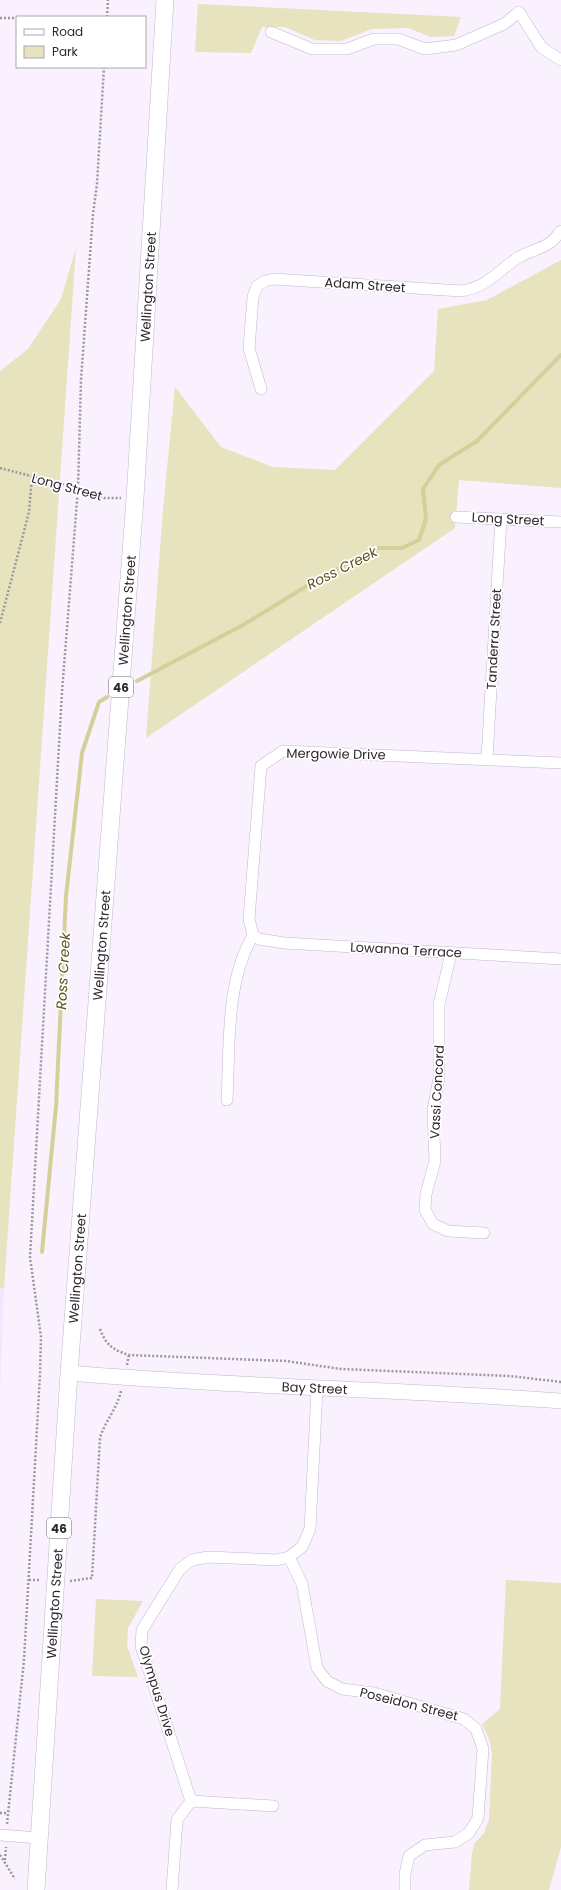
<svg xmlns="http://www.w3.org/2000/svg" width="561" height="1890" font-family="Poppins,sans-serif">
	<rect width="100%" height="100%" fill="#f9f1fe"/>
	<!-- built -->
	<polygon fill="#f4e7fd" points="0,1288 4,1288 0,1394"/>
	<!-- green -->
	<g fill="#e6e3be">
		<polygon points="198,4 461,17 454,36 431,37 408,28 372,29 341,41 315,40 285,27 262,27 251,53 195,52"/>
		<polygon points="76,248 4,1288 0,1288 0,371 28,349 61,299"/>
		<polygon points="561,260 561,488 459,480 455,528 146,738 163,509 175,387 221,447 273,467 335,470 434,371 438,309 487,300"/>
		<polygon points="506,1580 561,1583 561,1847 549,1890 469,1890 472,1853 474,1844 484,1833 489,1819 492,1753 489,1739 482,1724 500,1709"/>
		<polygon points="96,1599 143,1601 128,1628 127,1646 138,1677 92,1676"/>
	</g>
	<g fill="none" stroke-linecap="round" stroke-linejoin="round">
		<!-- stream -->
		<g stroke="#d5d09b" stroke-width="4">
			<polyline points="137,681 243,625 315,581 377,548 402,548 419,540 426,519 423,489 439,465 477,441 561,355"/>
			<polyline points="42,1252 56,1106 66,896 82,753 99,702 107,697"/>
		</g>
		<!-- street casing -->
		<g stroke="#c3b7cb" stroke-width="12">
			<g id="street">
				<polyline points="519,12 542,48 561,60"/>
				<polyline points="271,32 312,49 347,49 374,39 398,39 425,49 456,45 504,24 519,12"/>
				<path d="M261,389L249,348L253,297L257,286L265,281L274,279L461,291C490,286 497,271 519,257C529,251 542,249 551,242C555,239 558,234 561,231"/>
				<polyline points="456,517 561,522"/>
				<polyline points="487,758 501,519"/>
				<polyline points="253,935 249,919 261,766 283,751 561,763"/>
				<polyline points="253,935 259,939 284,943 561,959"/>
				<polyline points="451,953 439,1005 439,1078 433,1110 435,1161 426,1194 425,1210 433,1224 448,1231 484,1233"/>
				<path d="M227,1100C230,1046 225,984 253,935"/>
				<polyline points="289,1557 302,1584 317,1668 327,1681 342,1689 374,1693 464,1719 476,1729 483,1749 478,1818 469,1833 455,1842 425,1845 409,1856 405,1874 405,1890"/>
				<polyline points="191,1801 273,1806"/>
				<polyline points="0,1835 39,1838"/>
				<polyline points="172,1890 177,1820 191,1801 141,1646 142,1630 180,1569 192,1560 208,1557 276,1560 289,1557 302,1547 310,1529 317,1389"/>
			</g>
		</g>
		<!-- secondary casing -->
		<g stroke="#c3b7cb" stroke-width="16">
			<g id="secondary">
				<path id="s1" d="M69,1373C233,1387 397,1389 561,1401"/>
			</g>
		</g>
		<!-- primary casing -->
		<g stroke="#c3b7cb" stroke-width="18">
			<g id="primary">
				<path id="s2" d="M36,1890L69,1373L135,499L165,0"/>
			</g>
		</g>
		<!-- path -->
		<g stroke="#9d96a1" stroke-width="2.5" stroke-dasharray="2 2" stroke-linecap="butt">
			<polyline points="107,17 108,0"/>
			<polyline points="0,18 17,18"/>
			<polyline points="0,468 78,488 104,498 121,498"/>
			<polyline points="0,623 29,512 32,477"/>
			<path d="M100,1329C106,1345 113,1350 129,1355L286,1361L341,1369L510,1376L561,1382"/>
			<polyline points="127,1365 129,1355"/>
			<polyline points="29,1580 41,1580"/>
			<path d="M70,1581L92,1578L100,1438C105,1421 117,1409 121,1391"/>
			<polyline points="0,1813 8,1813"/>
			<polyline points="7,1824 24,1660 40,1374 41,1337 30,1257 62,692 78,488 81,380 93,214 97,184 104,67"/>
			<polyline points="0,1855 15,1879"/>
			<polyline points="5,1860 6,1847"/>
		</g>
		<!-- street -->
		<use href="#street" stroke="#fff" stroke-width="11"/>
		<!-- secondary -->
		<use href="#secondary" stroke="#fff" stroke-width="15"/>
		<!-- primary -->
		<use href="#primary" stroke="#fff" stroke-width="17"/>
	</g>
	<g text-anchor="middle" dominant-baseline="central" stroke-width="3.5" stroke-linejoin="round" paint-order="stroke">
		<!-- shield labels -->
		<g fill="#fff" stroke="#6b686d" stroke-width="1">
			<rect x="109" y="677" width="24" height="20" rx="3"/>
			<rect x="47" y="1518" width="24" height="20" rx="3"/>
		</g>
		<g font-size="12" font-weight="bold" fill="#2c272f">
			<text x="121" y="687">46</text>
			<text x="59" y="1528">46</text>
		</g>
		<!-- street labels -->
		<g font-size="13" fill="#2c272f" stroke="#fff">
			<text transform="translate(365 285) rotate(4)">Adam Street</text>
			<text stroke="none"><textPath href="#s2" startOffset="1607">Wellington Street</textPath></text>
			<text transform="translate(67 487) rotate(15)">Long Street</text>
			<text transform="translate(508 519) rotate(3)">Long Street</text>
			<text stroke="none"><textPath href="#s2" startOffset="1283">Wellington Street</textPath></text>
			<text transform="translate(494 639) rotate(-87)">Tanderra Street</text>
			<text transform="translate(336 754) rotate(1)">Mergowie Drive</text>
			<text stroke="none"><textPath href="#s2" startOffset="947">Wellington Street</textPath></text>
			<text transform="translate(406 950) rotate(3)">Lowanna Terrace</text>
			<text transform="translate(437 1092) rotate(-87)">Vassi Concord</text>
			<text stroke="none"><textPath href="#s2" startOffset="623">Wellington Street</textPath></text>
			<text stroke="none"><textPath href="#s1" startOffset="246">Bay Street</textPath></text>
			<text stroke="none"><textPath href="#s2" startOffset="287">Wellington Street</textPath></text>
			<text transform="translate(157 1691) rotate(73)">Olympus Drive</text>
			<text transform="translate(409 1704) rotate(14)">Poseidon Street</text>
		</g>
		<!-- water labels -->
		<g font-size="14" font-style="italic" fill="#5d561b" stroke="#fff">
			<text transform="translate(342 568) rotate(-27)">Ross Creek</text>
			<text transform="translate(63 971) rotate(-87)">Ross Creek</text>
		</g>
	</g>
	<!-- legend -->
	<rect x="16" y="16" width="130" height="52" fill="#ffffff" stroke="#aba9ac"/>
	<rect x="24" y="29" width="20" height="6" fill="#ffffff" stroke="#aba9ac"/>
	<text x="52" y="36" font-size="12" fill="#2c272f">Road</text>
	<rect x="24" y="46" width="20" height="12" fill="#e6e3be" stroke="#aba9ac"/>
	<text x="52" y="56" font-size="12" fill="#2c272f">Park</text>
</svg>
